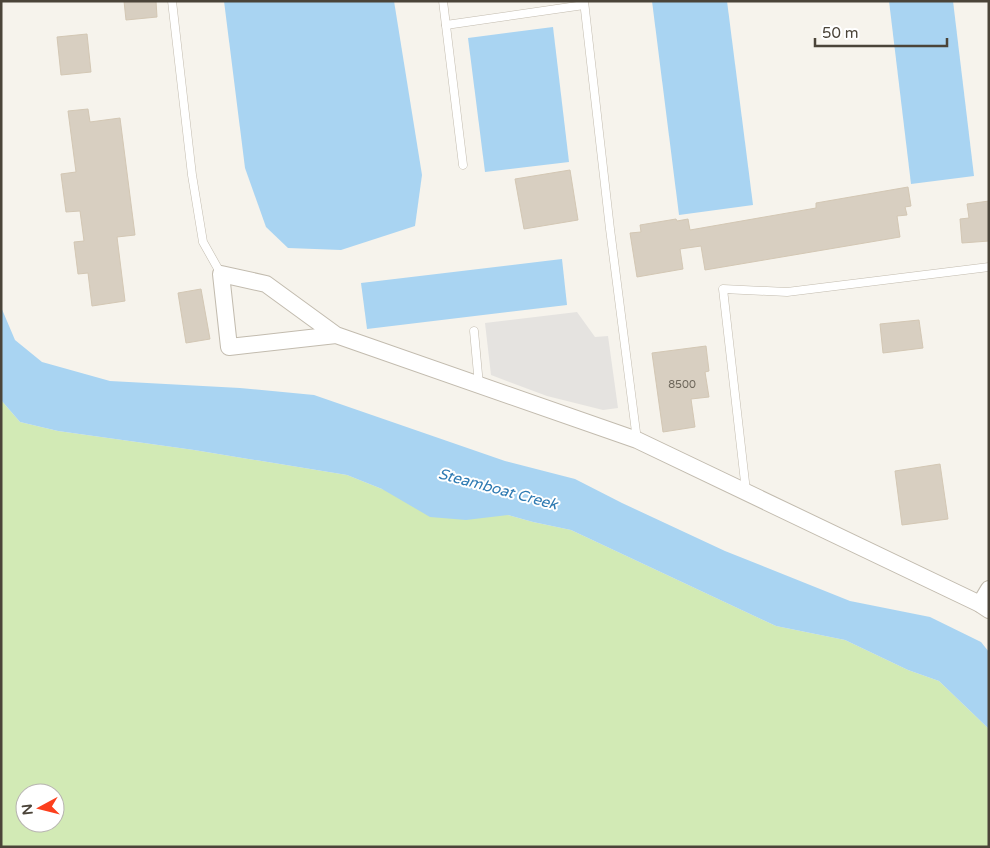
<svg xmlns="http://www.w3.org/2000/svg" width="990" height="848" font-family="'Varela Round',sans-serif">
	<rect width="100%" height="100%" fill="#f6f3ec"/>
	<!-- green -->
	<path fill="#d2eab5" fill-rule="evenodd" d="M1,400L20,422L58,431L194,450L347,475L382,489L508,515L533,522L571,530L776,626L845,640L908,670L939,681L989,729V847H1ZM25,793H55V823H25Z"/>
	<!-- parking -->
	<polygon fill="#e5e3e0" points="577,312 595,337 608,336 618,408 603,410 547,396 491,375 485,323"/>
	<!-- water -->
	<g fill="#a9d4f2">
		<polygon points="224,1 394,1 422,175 415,226 341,250 288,248 266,227 245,168"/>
		<polygon points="652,1 727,1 753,205 679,215"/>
		<polygon points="889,1 953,1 974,176 911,184"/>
		<polygon points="553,27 569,162 485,172 468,38"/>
		<polygon points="562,259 567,305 367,329 361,283"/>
		<polygon points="1,307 15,340 42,362 110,381 240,388 314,395 505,461 575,479 622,503 725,551 850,601 930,617 981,642 989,652 989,729 939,681 908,670 845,640 776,626 571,530 533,522 508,515 466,520 430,517 382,489 347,475 194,450 58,431 20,422 1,400"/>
	</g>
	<!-- building -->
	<g fill="#d8cfc1" stroke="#d3c7b4">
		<polygon points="124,1 156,1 157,17 126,20"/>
		<polygon points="87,34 91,72 61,75 57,37"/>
		<polygon points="88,109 90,122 120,118 135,235 117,237 125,301 92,306 88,273 78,274 74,242 84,241 80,211 66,212 61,174 76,172 68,111"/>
		<polygon points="570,170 578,220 524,229 515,179"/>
		<polygon points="908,187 911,206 905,207 907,215 897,216 900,237 705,270 701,246 680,249 683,269 637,277 630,233 641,232 640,225 676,219 677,221 688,219 690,230 816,208 816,203"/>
		<polygon points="989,201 989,241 962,243 960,219 969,218 967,204"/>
		<polygon points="201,289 210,339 186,343 178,293"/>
		<polygon points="919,320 923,348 883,353 880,324"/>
		<polygon points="706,346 709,371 705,372 709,397 691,399 695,427 663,432 652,353"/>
		<polygon points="940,464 948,519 902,525 895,471"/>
	</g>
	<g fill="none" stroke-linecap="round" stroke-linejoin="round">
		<!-- lane casing -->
		<g stroke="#c2bbae" stroke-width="9">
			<g id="lane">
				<polyline points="172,1 192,175 203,242 221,274"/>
				<polyline points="443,1 463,165"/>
				<polyline points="584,1 610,229 637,440"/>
				<polyline points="446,25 584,5"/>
				<polyline points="474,331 479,385"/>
				<polyline points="746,491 723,289 787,292 989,267"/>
			</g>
		</g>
		<!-- street casing -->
		<g stroke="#c2bbae" stroke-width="18">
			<g id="street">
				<polyline points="336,335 229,347 221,274 266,284 336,335 637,440 980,604 989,610"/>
				<polyline points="980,604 989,589"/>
			</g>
		</g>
		<!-- lane -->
		<use href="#lane" stroke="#fff" stroke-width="8"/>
		<!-- street -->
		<use href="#street" stroke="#fff" stroke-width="16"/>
	</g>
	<g text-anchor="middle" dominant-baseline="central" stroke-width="4" stroke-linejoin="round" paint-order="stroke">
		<!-- number labels -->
		<g font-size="11" fill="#6e675b">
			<text x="682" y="384">8500</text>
		</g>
		<!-- water labels -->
		<g font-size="15" font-style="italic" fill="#2e7ab2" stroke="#fff">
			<text transform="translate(498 489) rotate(15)">Steamboat Creek</text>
		</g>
	</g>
	<!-- border -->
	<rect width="990" height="848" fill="none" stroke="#4b4439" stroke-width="5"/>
	<!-- north arrow -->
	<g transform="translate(40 808) rotate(263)"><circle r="24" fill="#ffffff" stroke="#b7b4b0"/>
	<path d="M0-4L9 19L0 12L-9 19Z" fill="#fc3f1d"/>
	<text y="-8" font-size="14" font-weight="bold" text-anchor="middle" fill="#4b4439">N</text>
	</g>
	<!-- scale -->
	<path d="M815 38v8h132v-8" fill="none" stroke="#4b4439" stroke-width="2.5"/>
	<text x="822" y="38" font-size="15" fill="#4b4439" stroke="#ffffff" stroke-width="4" paint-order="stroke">50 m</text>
</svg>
